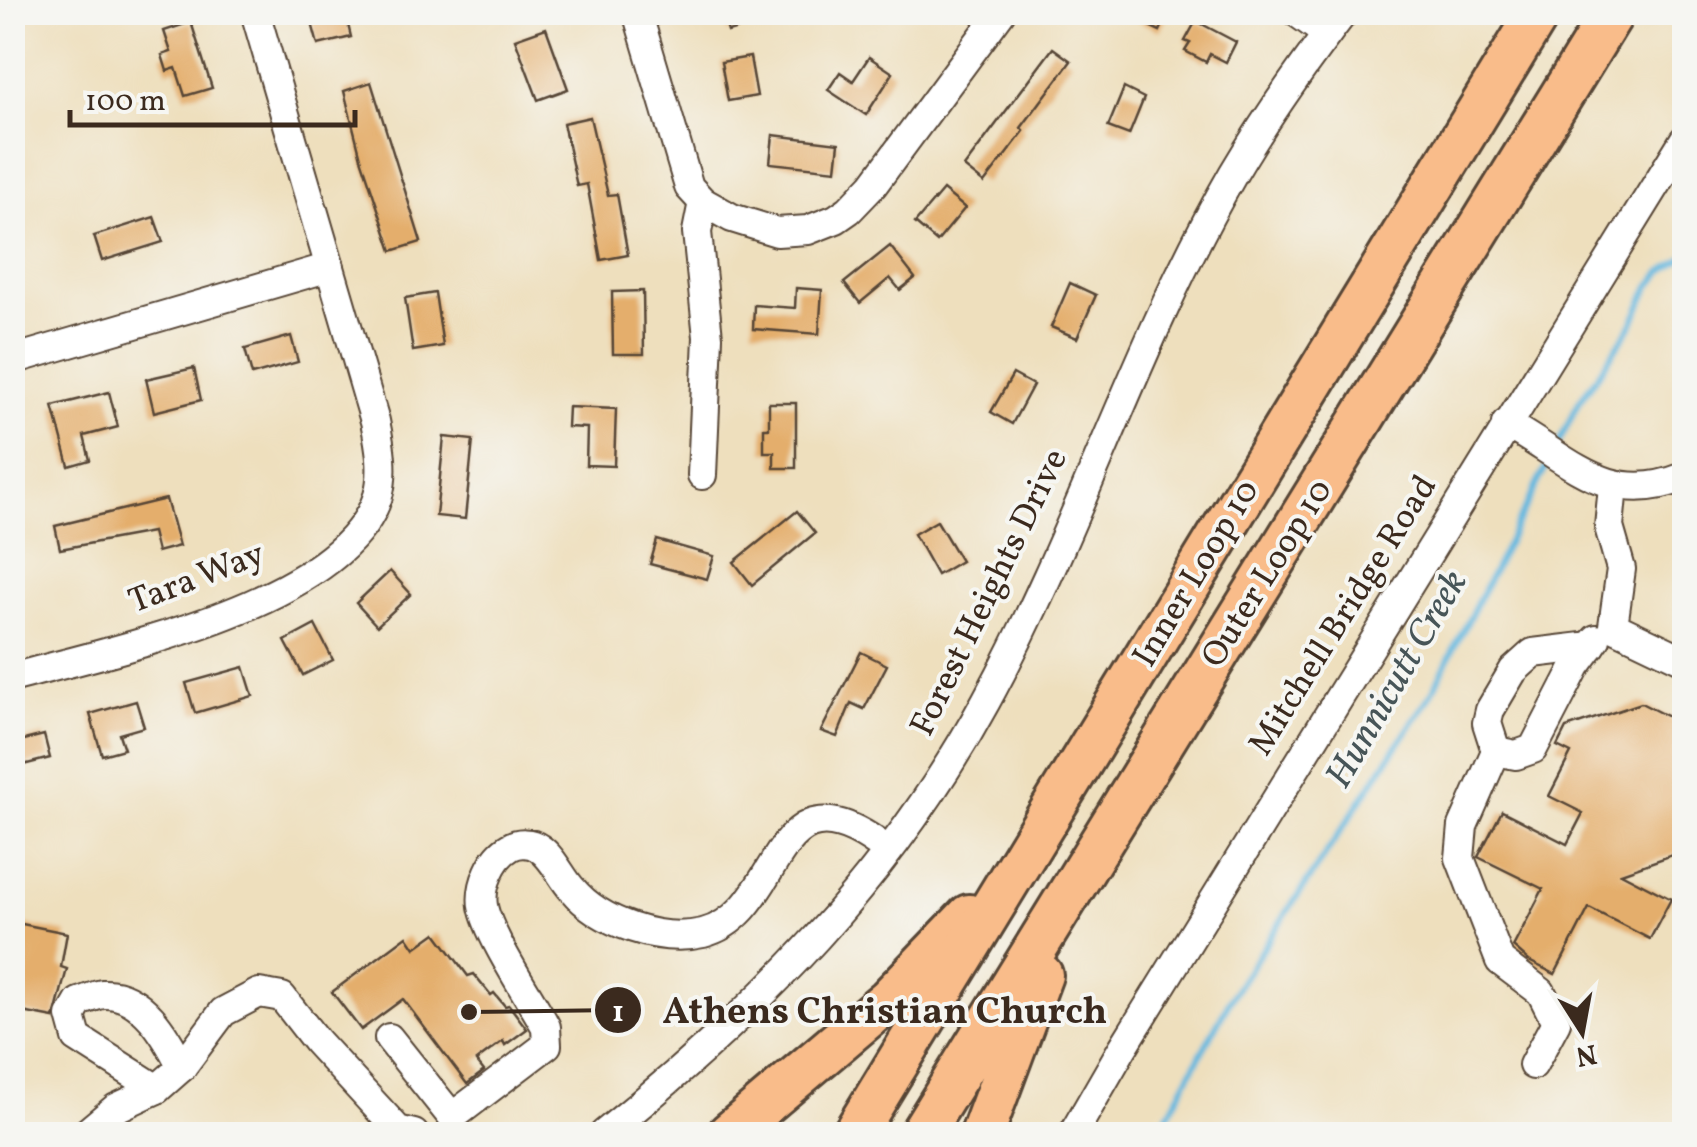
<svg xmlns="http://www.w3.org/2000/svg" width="1697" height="1147" font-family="Vollkorn,serif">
	<rect width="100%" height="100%" fill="#f6f6f2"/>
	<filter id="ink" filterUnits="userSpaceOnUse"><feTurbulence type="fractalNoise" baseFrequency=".01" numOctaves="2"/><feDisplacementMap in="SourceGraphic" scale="20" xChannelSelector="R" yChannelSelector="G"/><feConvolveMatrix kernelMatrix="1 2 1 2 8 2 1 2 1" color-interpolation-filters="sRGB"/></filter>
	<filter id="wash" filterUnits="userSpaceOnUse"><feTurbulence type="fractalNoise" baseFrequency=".0048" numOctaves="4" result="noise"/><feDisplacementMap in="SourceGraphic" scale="40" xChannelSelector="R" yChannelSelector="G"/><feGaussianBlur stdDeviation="2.25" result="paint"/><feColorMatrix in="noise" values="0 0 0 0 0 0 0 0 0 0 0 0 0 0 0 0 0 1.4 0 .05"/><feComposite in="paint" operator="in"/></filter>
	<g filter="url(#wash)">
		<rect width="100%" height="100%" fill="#eedfbd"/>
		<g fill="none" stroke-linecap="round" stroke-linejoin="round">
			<!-- stream -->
			<g stroke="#63b8df" stroke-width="6">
				<polyline points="1557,446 1579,402 1632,325 1650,286 1662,272 1684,257"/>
				<polyline points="1161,1134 1163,1124 1235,991 1430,696 1549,461"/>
			</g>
		</g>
		<g id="blocks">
			<!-- building -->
			<g fill="#e4ae6c">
				<polygon points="309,12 345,12 351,37 318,45"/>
				<polygon points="722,12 779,12 779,17 728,32"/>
				<polygon points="1119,12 1169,12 1160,31"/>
				<polygon points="1196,21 1236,42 1226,62 1210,54 1206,62 1185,51 1190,43 1185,41"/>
				<polygon points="191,22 212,88 185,96 176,68 167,71 162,55 171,52 164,31"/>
				<polygon points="546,28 568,89 538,100 515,39"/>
				<polygon points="1053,48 1071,61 1021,128 1024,131 984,183 964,167"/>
				<polygon points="750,57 757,96 728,101 721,62"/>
				<polygon points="869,57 893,73 866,115 828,90 840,72 853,81"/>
				<polygon points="371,82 421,242 392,251 361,158 344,91"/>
				<polygon points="1124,88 1144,98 1129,135 1108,127"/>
				<polygon points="590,117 608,195 617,194 628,255 601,260 587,184 577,186 563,123"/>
				<polygon points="773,135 839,143 836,170 770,163"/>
				<polygon points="943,190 965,208 937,242 915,223"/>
				<polygon points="154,217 163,242 102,261 94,236"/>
				<polygon points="890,246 915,278 900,290 890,278 860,303 844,283"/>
				<polygon points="1070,283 1096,295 1077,338 1051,327"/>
				<polygon points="796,288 822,290 819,334 753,329 754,305 795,308"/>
				<polygon points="643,291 644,354 613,354 612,292"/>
				<polygon points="435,293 443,346 413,351 405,298"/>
				<polygon points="291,336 298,362 252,375 245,349"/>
				<polygon points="194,368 201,400 154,412 146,379"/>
				<polygon points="1013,374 1033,385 1012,424 991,412"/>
				<polygon points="109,392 118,427 84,436 90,460 69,466 53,406"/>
				<polygon points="769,403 796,403 796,468 774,468 774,452 764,452 764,428 769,428"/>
				<polygon points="568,407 616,409 614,466 586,465 587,428 567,427"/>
				<polygon points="444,437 473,440 465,519 436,516"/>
				<polygon points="166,499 179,546 157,552 152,532 60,549 55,526"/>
				<polygon points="797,511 815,533 752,585 734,562"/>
				<polygon points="937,521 961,561 937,575 914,534"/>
				<polygon points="657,540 714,556 707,579 650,564"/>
				<polygon points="390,571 411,594 377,626 356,603"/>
				<polygon points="315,625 333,660 303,675 285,641"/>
				<polygon points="861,652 887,665 864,709 851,703 837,737 821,731"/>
				<polygon points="244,667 253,696 195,713 186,683"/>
				<polygon points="136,701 144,727 119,734 124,749 102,755 90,714"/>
				<polygon points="1641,703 1684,725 1684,822 1678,824 1684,851 1621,873 1671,899 1650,939 1589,908 1555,974 1529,961 1513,947 1543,889 1478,857 1502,811 1567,844 1583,813 1549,796 1571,753 1557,746 1566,728"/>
				<polygon points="44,735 50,758 12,768 12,743"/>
				<polygon points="12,922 67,933 61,967 67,969 54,1018 12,1010"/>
				<polygon points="436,933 468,976 474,974 491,995 494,993 505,1006 509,1005 527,1029 505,1045 503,1041 476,1061 484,1071 467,1084 403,999 361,1030 332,992 407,936 415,948"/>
			</g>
		</g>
	</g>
	<g filter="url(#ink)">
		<use href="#blocks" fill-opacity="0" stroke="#564536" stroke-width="2.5"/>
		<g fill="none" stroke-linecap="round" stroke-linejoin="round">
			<!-- minor casing -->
			<g stroke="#564536" stroke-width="32">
				<g id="minor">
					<polyline points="637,12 689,187 703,202 732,218 777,232 808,230 836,219 849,210 873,185 1001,12"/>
					<polyline points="1296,12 1327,34"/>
					<polyline points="12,360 330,267"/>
					<path d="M1506,424C1570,459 1607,508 1684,477"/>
					<polyline points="702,475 708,337 697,232 703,202"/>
					<polyline points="1613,486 1609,527 1621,569 1613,626 1684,660"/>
					<path d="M12,678C109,650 344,605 378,496C385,472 380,445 375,421L255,12"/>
					<polyline points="1496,751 1516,755 1533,749 1576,666 1596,639"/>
					<path d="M389,1038L452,1117L547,1045L546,1027C531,999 488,935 483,906C480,886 492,857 510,847C518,842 531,842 539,848C553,857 561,877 572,889C600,923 660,943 703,933C788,912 768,758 888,851"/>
					<polyline points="1533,1065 1556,1022 1541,992 1500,961 1460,858 1463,826 1496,751 1487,723 1490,710 1513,671 1533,653 1591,646"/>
					<path d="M157,1089L77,1038L71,1016L79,1002C86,1000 95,995 103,994C142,992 167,1037 182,1067"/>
					<polyline points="85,1134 116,1108 157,1089 182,1067 223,1012 259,993 282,997 317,1042 398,1130 414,1134"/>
					<path d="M604,1134C759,1009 890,878 986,701C1079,531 1136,342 1233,174C1266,118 1304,64 1344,12"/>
					<polyline points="1073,1134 1122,1049 1684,140"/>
				</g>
			</g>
			<!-- highway casing -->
			<g stroke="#564536" stroke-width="48">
				<g id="highway">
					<polyline points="729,1134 889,999 969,916"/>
					<polyline points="854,1134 1539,12"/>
					<polyline points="921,1134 1613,12"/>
					<polyline points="982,1134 1041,975"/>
				</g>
			</g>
			<!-- minor -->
			<use href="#minor" stroke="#fff" stroke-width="28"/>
			<!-- highway -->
			<use href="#highway" stroke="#f9bc8a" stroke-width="42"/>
		</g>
	</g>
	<g text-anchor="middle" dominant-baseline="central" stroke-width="8" stroke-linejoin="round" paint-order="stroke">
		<!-- street labels -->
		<g font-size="35" fill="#3b2a1e" stroke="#f6f6f2">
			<text transform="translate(1197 574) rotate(-59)">Inner Loop 10</text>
			<text transform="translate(1268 574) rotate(-58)">Outer Loop 10</text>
			<text transform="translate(197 579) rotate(-21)">Tara Way</text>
			<text transform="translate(990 593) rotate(-64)">Forest Heights Drive</text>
			<text transform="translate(1344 616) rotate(-58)">Mitchell Bridge Road</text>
		</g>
		<!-- water labels -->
		<g font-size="38" font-style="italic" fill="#475558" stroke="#f6f6f2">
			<text transform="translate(1398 680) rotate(-60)">Hunnicutt Creek</text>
		</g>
	</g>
	<!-- callouts -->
	<path fill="none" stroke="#3b2a1e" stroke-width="4" d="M469 1012L618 1010"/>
	<g fill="#3b2a1e" stroke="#f6f6f2" stroke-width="4">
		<circle cx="469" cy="1012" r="10"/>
		<circle cx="618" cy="1010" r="25"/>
	</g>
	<g font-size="30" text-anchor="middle" font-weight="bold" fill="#fff">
		<text x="618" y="1021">1</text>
	</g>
	<g font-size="38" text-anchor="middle" font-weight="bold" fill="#3b2a1e" stroke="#f6f6f2" stroke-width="8" stroke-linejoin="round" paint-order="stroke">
		<text x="885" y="1023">Athens Christian Church</text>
	</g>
	<!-- margin -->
	<rect width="1697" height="1147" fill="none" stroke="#f6f6f2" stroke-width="50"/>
	<!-- north arrow -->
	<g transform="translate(1582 1032) rotate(169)" stroke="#f6f6f2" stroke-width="8" paint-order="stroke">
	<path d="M0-8L18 38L0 25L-18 38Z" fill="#3b2a1e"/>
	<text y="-15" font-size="28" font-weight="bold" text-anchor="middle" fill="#3b2a1e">N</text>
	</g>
	<!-- scale -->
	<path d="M70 110v15h285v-15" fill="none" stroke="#3b2a1e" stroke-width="5"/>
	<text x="85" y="110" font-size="30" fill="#3b2a1e" stroke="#f6f6f2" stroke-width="8" paint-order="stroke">100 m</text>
</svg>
